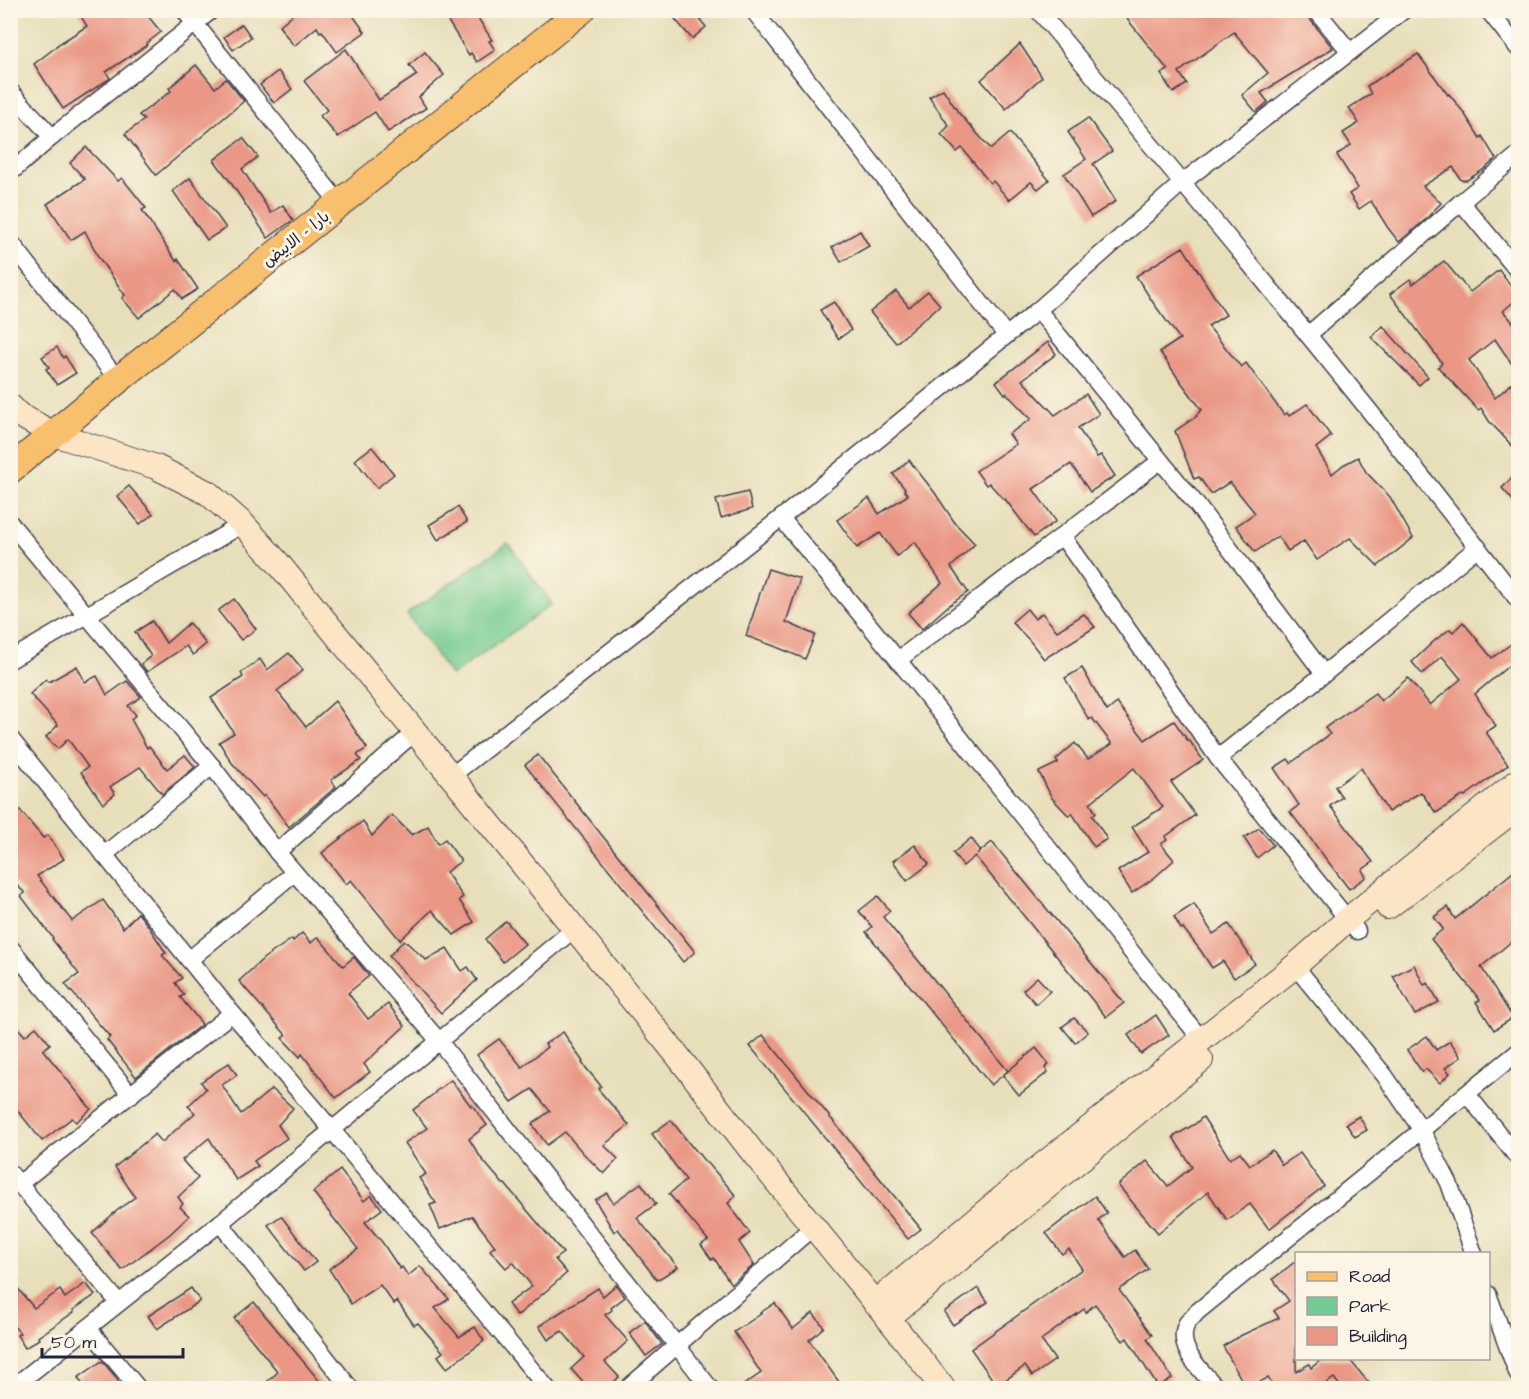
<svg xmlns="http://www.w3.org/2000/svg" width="1529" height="1399" font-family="'Architects Daughter','Playpen Sans Arabic',sans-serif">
	<rect width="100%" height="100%" fill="#fcf5e5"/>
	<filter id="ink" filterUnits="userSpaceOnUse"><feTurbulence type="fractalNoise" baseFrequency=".0167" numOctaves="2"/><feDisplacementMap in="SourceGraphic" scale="12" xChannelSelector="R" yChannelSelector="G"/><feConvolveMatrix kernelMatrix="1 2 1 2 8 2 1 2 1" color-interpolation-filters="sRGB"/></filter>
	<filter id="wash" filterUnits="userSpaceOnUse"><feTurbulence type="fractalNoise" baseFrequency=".008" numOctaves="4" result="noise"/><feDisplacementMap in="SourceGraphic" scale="24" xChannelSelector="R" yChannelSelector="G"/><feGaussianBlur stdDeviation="1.35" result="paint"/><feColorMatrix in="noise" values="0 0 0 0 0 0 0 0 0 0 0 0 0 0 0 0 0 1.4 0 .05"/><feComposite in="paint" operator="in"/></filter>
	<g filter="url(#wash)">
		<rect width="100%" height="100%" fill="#e7dfba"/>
		<!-- green -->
		<polygon fill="#73cb91" stroke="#4a7666" stroke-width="1.5" points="508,543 552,604 451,676 407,614"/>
		<g id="blocks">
			<!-- building -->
			<g fill="#ea9785">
				<polygon points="77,10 143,10 161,32 147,43 147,45 106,72 110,78 106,81 63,109 34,64 56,47 56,46 87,26"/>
				<polygon points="298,10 349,10 365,32 337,52 322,31 320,32 317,27 294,46 279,26"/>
				<polygon points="441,10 473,10 492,40 489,41 495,50 477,62 471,53 469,55"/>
				<polygon points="685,10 692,10 706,27 692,39 675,19"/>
				<polygon points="1120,10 1306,10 1308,17 1333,48 1261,93 1268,102 1256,112 1242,95 1268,73 1234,32 1179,72 1187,84 1173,93 1161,74 1168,70"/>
				<polygon points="242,24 251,37 233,50 224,37"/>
				<polygon points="1020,44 1042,77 1006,109 981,80"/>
				<polygon points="346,49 379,100 417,75 409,65 425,52 444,75 419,97 426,108 388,132 375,112 338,137 320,116 327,110 304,81"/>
				<polygon points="1418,54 1448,95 1449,94 1464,113 1480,138 1482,136 1496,159 1483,170 1467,180 1461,180 1453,167 1423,186 1441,203 1425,220 1399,242 1388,228 1371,201 1359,209 1349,194 1358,188 1337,155 1351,145 1343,133 1359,123 1349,108 1371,94 1367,86"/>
				<polygon points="196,65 215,88 226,79 244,101 156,175 125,134 144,120 139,115 171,91 169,88"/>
				<polygon points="278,71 292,89 274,103 260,85"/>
				<polygon points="943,89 958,112 991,149 1010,133 1049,180 1038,189 1031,182 1009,200 993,181 990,183 962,148 957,152 941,134 949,126 929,97"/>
				<polygon points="1088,118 1112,151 1093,164 1116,201 1091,217 1064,174 1086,159 1068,132"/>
				<polygon points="243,138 258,157 242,169 271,213 283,205 293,220 268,238 229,180 214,160"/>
				<polygon points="86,147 118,181 122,178 146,208 142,210 176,261 178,259 198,289 182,299 175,289 139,318 122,298 125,295 99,258 85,231 71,240 47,204 85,179 70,163"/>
				<polygon points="190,178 226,228 207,240 173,191"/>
				<polygon points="860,231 869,246 841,262 832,247"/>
				<polygon points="1183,247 1226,315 1208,326 1241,367 1246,363 1284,415 1287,413 1289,416 1307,404 1331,436 1316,448 1332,474 1343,465 1358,457 1366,472 1390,497 1413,538 1378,566 1350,538 1317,560 1304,541 1288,551 1278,536 1255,552 1236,526 1255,513 1230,482 1211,494 1199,477 1194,479 1175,431 1197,416 1196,415 1202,410 1178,378 1160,352 1180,339 1154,304 1136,276"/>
				<polygon points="1444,261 1470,292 1499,270 1518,296 1518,298 1503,311 1518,328 1518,373 1495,339 1469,360 1495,398 1518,378 1518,452 1489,421 1481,408 1478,410 1438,367 1442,363 1390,294 1410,279 1413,284"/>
				<polygon points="896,291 909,307 928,291 940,305 896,343 870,312"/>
				<polygon points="834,302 851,330 838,339 820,310"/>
				<polygon points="1383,326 1428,377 1419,385 1371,337"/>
				<polygon points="1048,342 1056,354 1022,380 1055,415 1086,394 1099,414 1078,428 1097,457 1101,455 1115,476 1090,492 1071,464 1033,489 1056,521 1034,537 1005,499 1004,500 989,483 986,485 976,471 1016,444 1009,434 1031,419 1006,393 1005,394 996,382"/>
				<polygon points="57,347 63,358 65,356 76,373 57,385 46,369 49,367 42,357"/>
				<polygon points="372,447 394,474 377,488 355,460"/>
				<polygon points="909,460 935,493 955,523 975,544 951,567 968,592 948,606 922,629 908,613 942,583 915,542 897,556 880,533 857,548 837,520 869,498 879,514 908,495 904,490 905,489 893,474"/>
				<polygon points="1518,472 1518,506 1502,488"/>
				<polygon points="129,486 153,514 140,524 117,496"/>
				<polygon points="748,492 752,509 721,518 716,500"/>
				<polygon points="458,507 467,522 438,540 429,525"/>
				<polygon points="768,569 800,579 786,622 815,635 805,659 774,646 746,636"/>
				<polygon points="234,599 256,629 241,640 218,611"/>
				<polygon points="1027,609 1035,619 1042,613 1057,631 1084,614 1095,627 1044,659 1030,641 1012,622"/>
				<polygon points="152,621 166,643 189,623 206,644 193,655 186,646 147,672 141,664 151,656 135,632"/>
				<polygon points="1463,622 1492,658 1511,644 1518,655 1518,658 1475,694 1496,726 1486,732 1508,765 1465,796 1464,795 1436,813 1421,792 1388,812 1361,768 1335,787 1342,797 1330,806 1373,862 1362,870 1366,877 1349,889 1290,812 1299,805 1274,768 1288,759 1291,763 1330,734 1325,728 1375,693 1381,701 1408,678 1430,705 1461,679 1442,656 1422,674 1412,662 1433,642 1450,629 1453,632"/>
				<polygon points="289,653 303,670 277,691 306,727 335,701 367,748 357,755 361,760 331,780 336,787 289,827 265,795 263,797 232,763 219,742 234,733 211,698 243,677 241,673 260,659 267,670"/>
				<polygon points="77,666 85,682 97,676 107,695 127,681 141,697 128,706 136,715 131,719 147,748 149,746 167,769 185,755 195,767 162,794 140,767 110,787 115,794 103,804 81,772 88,767 68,739 58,749 46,737 58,725 30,694 46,679 49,682"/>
				<polygon points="1082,668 1107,711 1117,703 1145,740 1174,721 1188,741 1189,740 1203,760 1171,782 1195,815 1165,837 1167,840 1161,844 1174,860 1154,878 1132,893 1118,871 1148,852 1132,827 1163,807 1134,768 1090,803 1096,813 1092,815 1107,839 1094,847 1072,813 1069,816 1052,798 1039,772 1058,763 1056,760 1075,743 1088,759 1112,744 1092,718 1089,720 1065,678"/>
				<polygon points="538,755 695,952 683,962 525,765"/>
				<polygon points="10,798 43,838 48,835 64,859 37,876 72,921 103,900 123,928 138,913 149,927 166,953 162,955 182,978 175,983 184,995 180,997 202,1024 136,1077 107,1040 110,1037 65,984 79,974 52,939 53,938 21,896 25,893 10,879"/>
				<polygon points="392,815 412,835 428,826 438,844 445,839 461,861 446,872 463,897 459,900 474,922 454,935 432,910 400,940 351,880 346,884 322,853 363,821 372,836"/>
				<polygon points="1259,828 1273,845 1257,858 1244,838"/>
				<polygon points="971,838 981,851 977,854 992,842 1124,1003 1106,1017 975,856 963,866 953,853"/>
				<polygon points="915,845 929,864 907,881 893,861"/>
				<polygon points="1518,868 1518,936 1481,967 1513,1018 1494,1030 1476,1002 1480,1000 1431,939 1443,929 1434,917 1448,907 1455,919"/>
				<polygon points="878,896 890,911 883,917 1008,1071 991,1085 866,932 872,927 859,911"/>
				<polygon points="1194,904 1213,934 1229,924 1255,964 1234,978 1223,961 1212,968 1201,951 1183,928 1181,929 1174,917"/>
				<polygon points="506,921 525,944 503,962 485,939"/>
				<polygon points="302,933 311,943 318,937 343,966 354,957 369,976 348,993 368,1019 388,1004 405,1026 364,1064 370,1072 336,1098 302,1054 300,1057 282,1038 286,1035 239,981 264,958 292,939 293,941"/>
				<polygon points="404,940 426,960 447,948 462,971 468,967 477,980 441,1013 389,956"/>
				<polygon points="1414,965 1424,985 1428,983 1439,1002 1415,1015 1393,976"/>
				<polygon points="1037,977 1050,991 1036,1004 1023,990"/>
				<polygon points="1156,1015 1169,1035 1141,1054 1128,1035"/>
				<polygon points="1074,1018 1088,1032 1075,1043 1062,1027"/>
				<polygon points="10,1019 25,1036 36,1027 50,1044 43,1050 91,1109 76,1122 72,1118 42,1141 18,1111 10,1117"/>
				<polygon points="563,1032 583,1062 582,1063 601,1086 598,1089 629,1125 604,1145 618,1159 604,1174 583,1153 565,1132 547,1145 532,1124 550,1111 532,1089 512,1102 477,1055 499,1039 522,1067 547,1047 545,1044"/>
				<polygon points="763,1035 921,1229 908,1239 750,1046"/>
				<polygon points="1427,1036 1436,1050 1450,1041 1461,1057 1445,1068 1450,1073 1440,1083 1426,1069 1422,1072 1407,1050"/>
				<polygon points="1036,1048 1049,1064 1045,1068 1048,1072 1019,1095 1003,1075"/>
				<polygon points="229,1063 237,1075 222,1085 241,1114 272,1089 293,1108 278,1125 287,1138 254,1161 258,1166 236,1180 209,1138 182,1160 198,1178 178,1197 183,1204 180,1207 189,1216 170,1234 122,1270 92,1233 114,1213 135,1197 115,1167 155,1134 162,1142 195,1113 188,1106 206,1089 201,1082"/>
				<polygon points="451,1080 471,1106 472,1105 487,1125 469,1139 481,1158 503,1184 505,1184 563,1253 555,1259 567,1273 517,1316 508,1304 532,1286 513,1262 506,1268 490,1250 495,1246 472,1216 440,1229 430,1205 436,1203 419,1178 426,1174 405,1143 427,1128 413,1110 435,1093 435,1092"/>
				<polygon points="1359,1116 1367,1130 1355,1137 1346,1124"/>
				<polygon points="1203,1117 1230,1159 1240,1152 1250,1165 1272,1150 1282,1165 1300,1153 1324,1186 1269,1229 1250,1204 1227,1220 1208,1192 1158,1233 1118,1185 1147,1161 1168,1186 1192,1167 1173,1137 1195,1124"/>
				<polygon points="671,1120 692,1147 693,1147 706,1163 707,1162 736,1196 728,1203 750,1233 739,1242 754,1265 731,1284 714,1258 712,1260 701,1245 708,1240 669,1194 686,1180 652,1134"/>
				<polygon points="340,1170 364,1201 371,1195 382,1209 365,1222 382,1242 400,1269 402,1267 408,1276 420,1266 449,1299 435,1308 459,1337 475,1327 484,1341 447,1368 438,1356 443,1352 418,1323 414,1325 397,1301 394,1304 380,1285 351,1304 329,1269 358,1249 313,1192"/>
				<polygon points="641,1183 656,1204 637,1218 678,1267 657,1280 618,1229 614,1232 595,1200 607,1193 613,1203"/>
				<polygon points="1095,1196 1107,1213 1098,1220 1125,1257 1135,1250 1148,1269 1119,1290 1152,1335 1147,1339 1172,1378 1158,1387 1127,1338 1123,1341 1095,1304 1086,1312 1084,1309 1041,1340 1055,1360 1032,1376 1025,1366 997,1386 971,1349 1082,1269 1069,1249 1062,1254 1046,1233"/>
				<polygon points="281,1216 316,1262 304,1271 268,1225"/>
				<polygon points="1296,1261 1296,1372 1309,1364 1311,1368 1322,1359 1349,1359 1374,1389 1342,1389 1334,1378 1318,1389 1269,1389 1273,1386 1268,1378 1246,1388 1223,1346 1242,1335 1279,1318 1274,1311 1289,1301 1273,1279"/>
				<polygon points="10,1279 34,1308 60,1290 65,1298 86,1283 95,1295 73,1310 74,1312 38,1337 39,1339 25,1348 17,1335 20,1333 10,1322"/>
				<polygon points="616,1285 625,1297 611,1308 612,1310 605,1315 628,1341 605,1362 619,1377 607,1389 589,1389 571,1369 584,1357 562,1331 548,1340 539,1326 598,1288 603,1296"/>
				<polygon points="191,1288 200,1301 157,1329 148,1316"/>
				<polygon points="978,1288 988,1302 953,1325 944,1312"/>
				<polygon points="254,1302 326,1389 259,1389 278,1372 234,1318"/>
				<polygon points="775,1303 793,1329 813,1313 824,1327 809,1340 844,1389 738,1389 761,1373 734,1332 761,1314 760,1313"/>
				<polygon points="645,1321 662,1344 646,1356 629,1333"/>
				<polygon points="102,1361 114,1375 123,1389 86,1389 78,1378"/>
			</g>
		</g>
	</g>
	<g filter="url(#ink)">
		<use href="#blocks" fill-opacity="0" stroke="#403e4e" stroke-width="1.5"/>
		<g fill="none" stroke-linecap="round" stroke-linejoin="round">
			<!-- street casing -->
			<g stroke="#403e4e" stroke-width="19">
				<g id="street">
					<polyline points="184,10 340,204"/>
					<polyline points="753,10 1006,335"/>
					<path d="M1038,10C1201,204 1364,399 1518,600"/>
					<polyline points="1316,10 1350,52"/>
					<polyline points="1488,10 1518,48"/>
					<polyline points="10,91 52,137"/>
					<polyline points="10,173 52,137 212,10"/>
					<polyline points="1461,202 1518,271"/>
					<polyline points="10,241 118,380"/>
					<polyline points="1038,310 1196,504 1324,674"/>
					<polyline points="1308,335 1461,202 1518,155"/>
					<polyline points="781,518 898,660 1201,1039"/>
					<polyline points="10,523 212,766 277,852 439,1041 710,1388"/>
					<polyline points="1062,536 1218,758 1357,931"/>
					<polyline points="10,660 243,524"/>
					<polyline points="898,660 1062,536 1160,461"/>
					<polyline points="10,738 232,1013 332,1130 547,1388"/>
					<polyline points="1218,758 1324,674 1478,547"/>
					<polyline points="451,776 781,518 1038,310 1183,182 1404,10"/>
					<polyline points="277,852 415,732"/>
					<polyline points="104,855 212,766"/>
					<polyline points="10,947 131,1095"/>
					<polyline points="189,960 294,873"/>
					<polyline points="1295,966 1385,1076 1421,1129 1449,1183 1474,1254"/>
					<polyline points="1467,1094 1518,1158"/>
					<polyline points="10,1173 119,1303"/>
					<polyline points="19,1184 232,1013"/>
					<polyline points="220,1223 350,1388"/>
					<polyline points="1488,1294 1518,1375"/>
					<polyline points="88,1328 138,1388"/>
					<polyline points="12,1388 220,1223 574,929"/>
					<polyline points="628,1388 813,1227"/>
					<path d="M1217,1388C1203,1372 1174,1348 1187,1323C1190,1320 1194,1316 1197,1312L1518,1052"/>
				</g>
			</g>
			<!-- secondary casing -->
			<g stroke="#403e4e" stroke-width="26">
				<g id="secondary">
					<polyline points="10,406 19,415 54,434 156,467 208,493 243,524 278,563 451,776 677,1055 754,1154 888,1318 943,1388"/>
					<polyline points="1388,907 1518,807"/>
					<polyline points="875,1303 1031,1174 1295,966 1347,920 1518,781"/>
					<polyline points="888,1318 1201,1060"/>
				</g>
			</g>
			<!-- primary casing -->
			<g stroke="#403e4e" stroke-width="29">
				<polyline id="primary" points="10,470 118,380 582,10"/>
			</g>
			<!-- street -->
			<use href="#street" stroke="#fff" stroke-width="16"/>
			<!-- secondary -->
			<use href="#secondary" stroke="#fce5c4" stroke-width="24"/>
			<!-- primary -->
			<use href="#primary" stroke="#f8bf6c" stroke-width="27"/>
		</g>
	</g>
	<g text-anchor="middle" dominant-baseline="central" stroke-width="6" stroke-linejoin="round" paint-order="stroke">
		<!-- street labels -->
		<g font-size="16" fill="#22223b" stroke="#fcf5e5">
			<text transform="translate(296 239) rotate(-38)">بارا - الابيض</text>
		</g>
	</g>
	<!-- margin -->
	<rect width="1529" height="1399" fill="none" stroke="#fcf5e5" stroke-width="36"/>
	<!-- legend -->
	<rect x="1295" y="1252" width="195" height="108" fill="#fcf5e5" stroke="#a5a1a1" stroke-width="1.5"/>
	<rect x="1307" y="1272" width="30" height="9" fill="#f8bf6c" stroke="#a5a1a1" stroke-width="1.5"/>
	<text x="1349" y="1282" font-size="18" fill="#22223b">Road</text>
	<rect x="1307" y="1297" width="30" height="18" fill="#73cb91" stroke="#a5a1a1" stroke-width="1.5"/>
	<text x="1349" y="1312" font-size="18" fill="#22223b">Park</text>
	<rect x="1307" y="1327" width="30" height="18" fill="#ea9785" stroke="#a5a1a1" stroke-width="1.5"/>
	<text x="1349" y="1342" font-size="18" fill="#22223b">Building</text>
	<!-- scale -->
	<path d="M42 1348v9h141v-9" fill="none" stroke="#22223b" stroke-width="3"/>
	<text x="51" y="1348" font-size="18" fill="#22223b" stroke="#fcf5e5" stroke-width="4.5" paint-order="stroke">50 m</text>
</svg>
